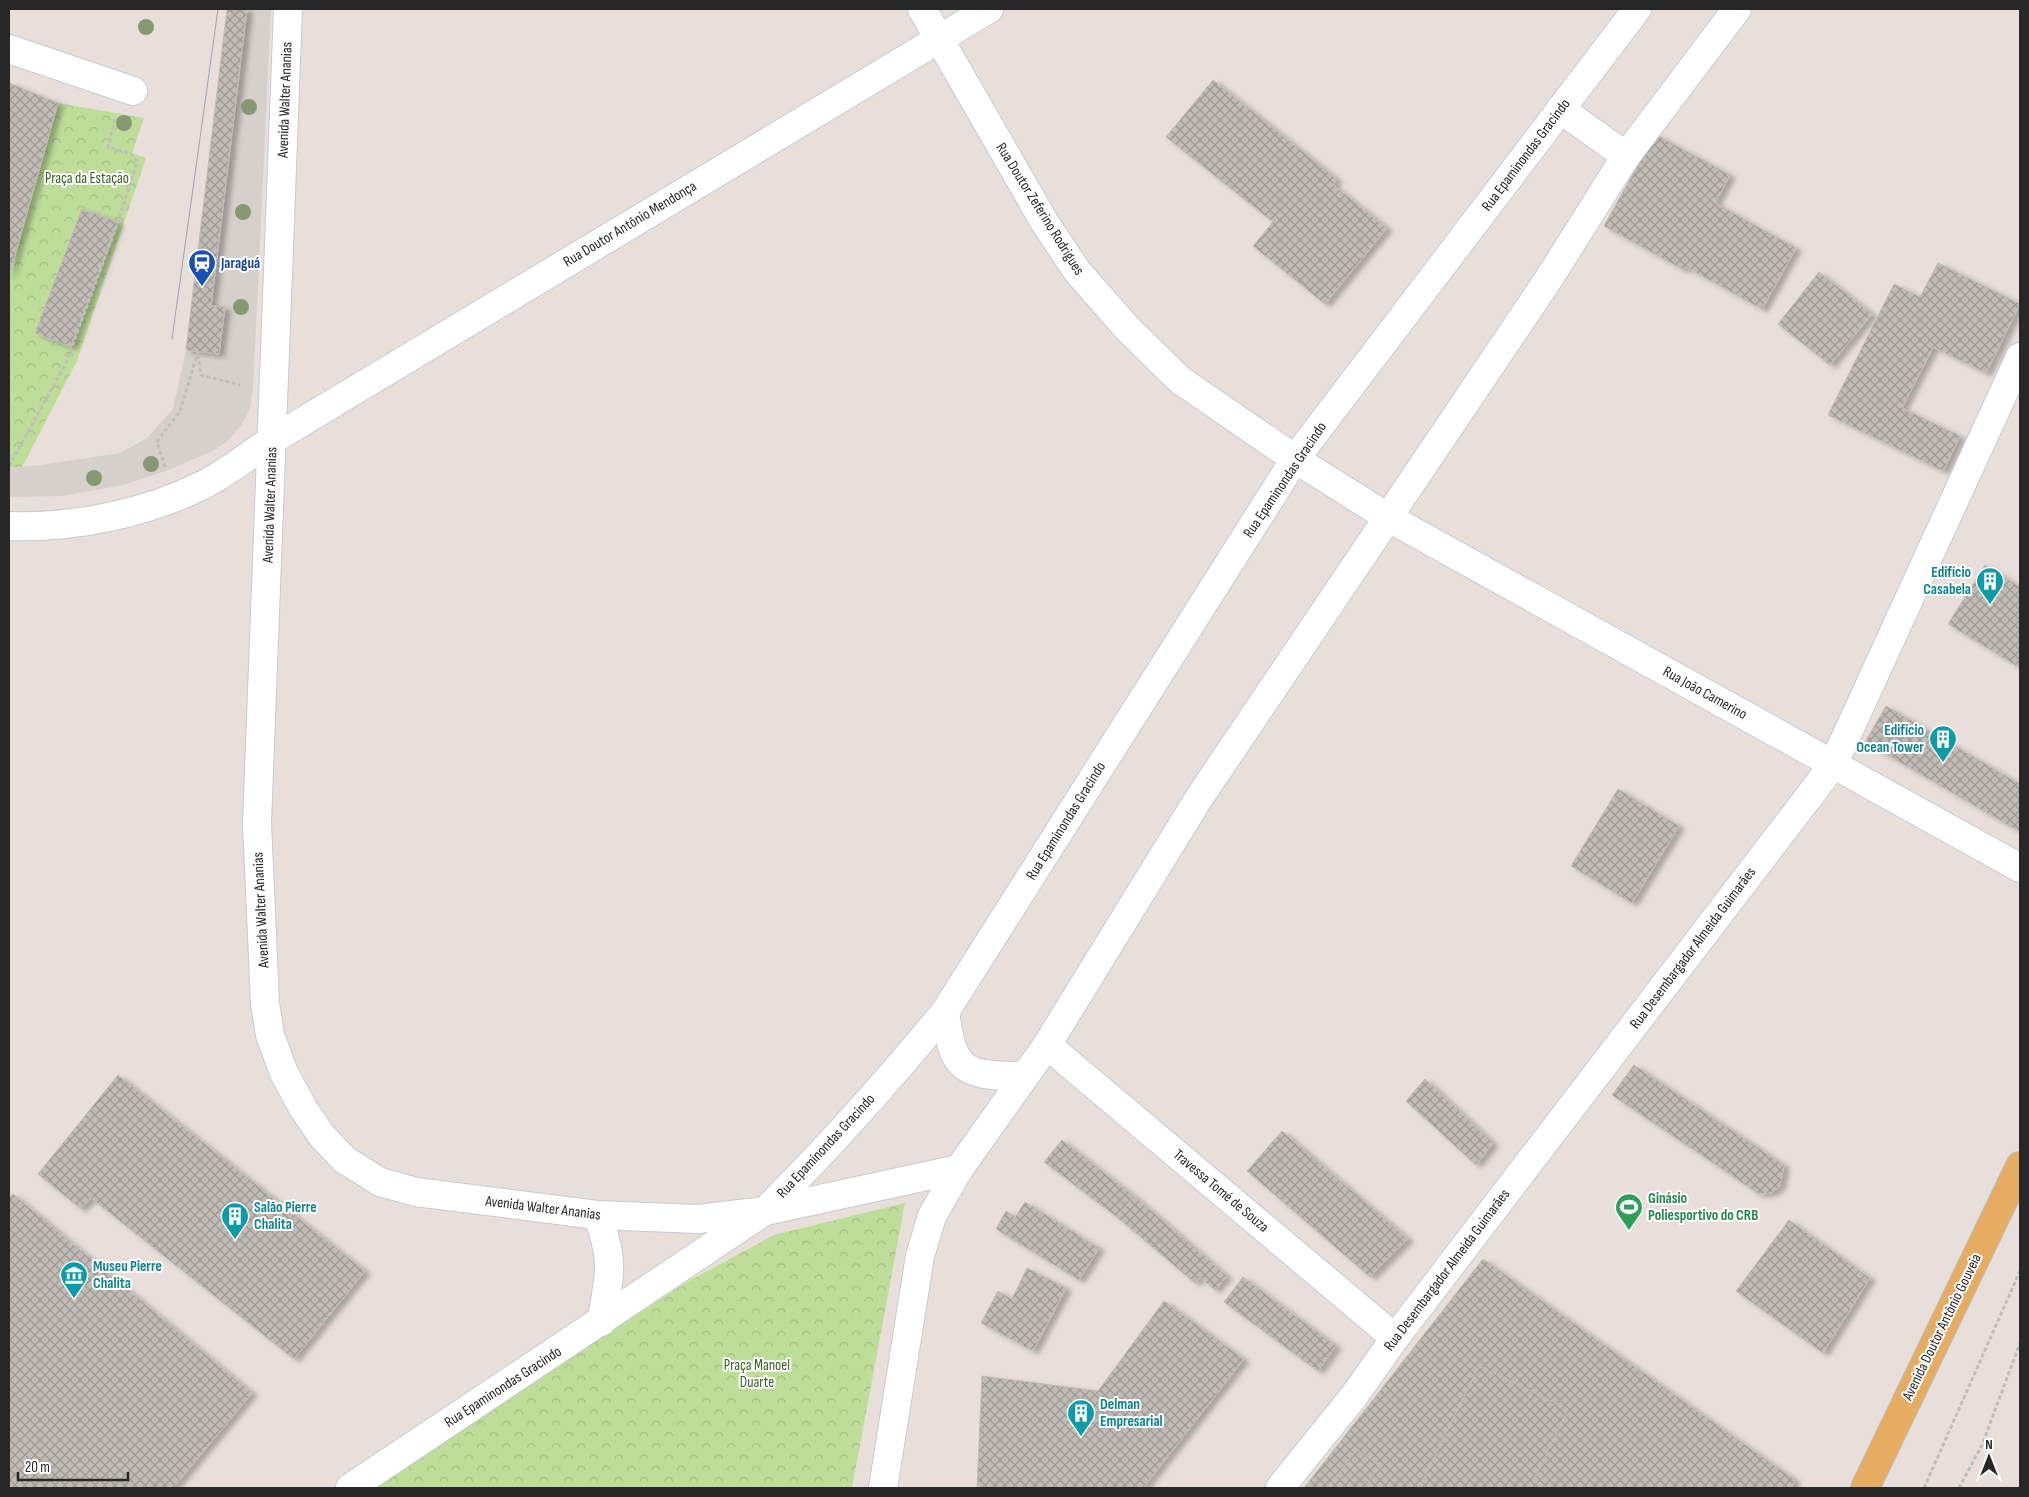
<svg xmlns="http://www.w3.org/2000/svg" width="2029" height="1497" font-family="'Sofia Sans Condensed',sans-serif">
	<defs>
		<pattern id="park-crowns" width="20" height="18" patternUnits="userSpaceOnUse" patternTransform="scale(1.25)"><rect width="20" height="18" fill="#bedd99"/><path d="M2 6a3 3 0 1 1 6 0M12 15a3 3 0 1 1 6 0" fill="none" stroke="#a3be84"/></pattern>
		<pattern id="building-cross-hatch" width="8" height="8" patternUnits="userSpaceOnUse" patternTransform="scale(1.25)"><rect width="8" height="8" fill="#c1bbb5"/><path d="M0 0l8 8M0 8l8-8" fill="none" stroke="#9d9893"/></pattern>
		<filter id="shadow"><feDropShadow dx="5.5" dy="3" stdDeviation="2.5" flood-color="#0004"/></filter>
	</defs>
	<rect width="100%" height="100%" fill="#e9dfda"/>
	<!-- park -->
	<g fill="url(#park-crowns)">
		<polygon points="58,103 144,118 132,153 146,158 77,361 22,467 9,468 9,276"/>
		<polygon points="905,1203 852,1488 370,1488 687,1282 774,1235"/>
	</g>
	<!-- plaza -->
	<polygon fill="#d6d0cc" points="247,9 271,9 253,388 250,408 241,426 226,442 213,451 166,471 123,485 63,496 9,497 9,468 41,465 120,453 147,438 173,409 186,350 219,354 211,306"/>
	<!-- building -->
	<g fill="url(#building-cross-hatch)" stroke="#c4bbb4" filter="url(#shadow)">
		<polygon points="227,9 247,9 211,306 225,307 219,354 186,350"/>
		<polygon points="1213,80 1337,179 1333,185 1387,228 1325,304 1253,246 1273,222 1166,137"/>
		<polygon points="9,83 58,103 9,276"/>
		<polygon points="1655,134 1730,175 1715,203 1796,248 1762,309 1686,267 1684,270 1604,226"/>
		<polygon points="82,209 118,222 71,347 35,333"/>
		<polygon points="1938,263 2020,304 1986,373 1933,347 1902,408 1960,436 1943,471 1828,415 1894,284 1920,297"/>
		<polygon points="1819,272 1872,314 1830,365 1778,324"/>
		<polygon points="1985,565 2020,587 2020,668 1948,624"/>
		<polygon points="1886,706 2020,784 2020,832 1865,742"/>
		<polygon points="1618,789 1679,826 1632,903 1571,866"/>
		<polygon points="1634,1065 1784,1165 1780,1186 1771,1193 1759,1194 1612,1095"/>
		<polygon points="118,1075 365,1271 294,1359 91,1198 81,1209 38,1174"/>
		<polygon points="1425,1079 1493,1143 1476,1165 1406,1101"/>
		<polygon points="1282,1131 1408,1239 1370,1277 1247,1171"/>
		<polygon points="1062,1140 1134,1196 1117,1217 1044,1162"/>
		<polygon points="13,1194 252,1393 173,1488 9,1488 9,1198"/>
		<polygon points="1134,1196 1227,1276 1215,1290 1200,1277 1195,1283 1117,1217"/>
		<polygon points="1025,1202 1099,1248 1079,1280 996,1229 1006,1211 1015,1217"/>
		<polygon points="1789,1220 1870,1278 1823,1353 1736,1291"/>
		<polygon points="1483,1259 1795,1480 1791,1488 1304,1488"/>
		<polygon points="1027,1268 1066,1288 1033,1351 981,1323 998,1291 1012,1299"/>
		<polygon points="1243,1277 1336,1346 1318,1371 1224,1302"/>
		<polygon points="1164,1301 1244,1359 1143,1488 977,1488 982,1376 1098,1391"/>
		<polygon points="1479,1366 1568,1409 1533,1481 1548,1488 1419,1488"/>
		<polygon points="1357,1449 1380,1466 1364,1488 1328,1488"/>
	</g>
	<g fill="none" stroke-linecap="round" stroke-linejoin="round">
		<!-- minor casing -->
		<g stroke="#c5ccd5" stroke-width="30">
			<g id="minor">
				<polyline points="288,9 257,823 265,1003 270,1035 284,1073 303,1108 322,1136 345,1160 380,1182 416,1192 597,1215 698,1219 765,1211 959,1169"/>
				<polyline points="922,9 1045,223 1077,271 1127,328 1180,380 1295,459 1389,518 2020,868"/>
				<polyline points="9,49 133,91"/>
				<polyline points="1560,109 1626,156"/>
				<path d="M9,526C75,528 145,514 205,484C228,472 250,454 272,440L989,9"/>
				<path d="M945,1012C953,1072 964,1076 1023,1076"/>
				<polyline points="1047,1045 1395,1338"/>
				<path d="M597,1215C615,1261 610,1275 601,1322"/>
				<path d="M350,1488L765,1211C828,1148 888,1081 945,1012L1295,459L1637,9"/>
				<polyline points="883,1488 920,1256 932,1216 959,1169 1047,1045 1199,798 1548,280 1626,156 1737,9"/>
				<polyline points="1280,1488 1354,1396 1395,1338 1833,765 2020,357"/>
			</g>
		</g>
		<!-- major casing -->
		<g stroke="#bebebe" stroke-width="30">
			<polyline id="major" points="1865,1488 2020,1166"/>
		</g>
		<!-- path -->
		<g stroke="#bebebe" stroke-width="3" stroke-dasharray="4 2.5" stroke-linecap="butt">
			<polyline points="198,355 201,375 240,385"/>
			<polyline points="9,466 65,365 118,222 137,161 131,154 108,147 115,119"/>
			<polyline points="165,467 157,442 180,411 198,352"/>
			<polyline points="1924,1488 2020,1271"/>
			<polyline points="1959,1488 1982,1445 2020,1343"/>
		</g>
		<!-- minor -->
		<use href="#minor" stroke="#fff" stroke-width="28"/>
		<!-- major -->
		<use href="#major" stroke="#e6ac62" stroke-width="28"/>
		<!-- tram -->
		<polyline stroke="#9da4b1" stroke-width="1" points="172,339 218,9"/>
	</g>
	<!-- trees -->
	<g fill="#889873">
		<circle cx="146" cy="27" r="8"/>
		<circle cx="249" cy="107" r="8"/>
		<circle cx="124" cy="123" r="8"/>
		<circle cx="243" cy="212" r="8"/>
		<circle cx="241" cy="307" r="8"/>
		<circle cx="151" cy="464" r="8"/>
		<circle cx="94" cy="478" r="8"/>
	</g>
	<!-- icons -->
	<defs>
		<g id="station-pin" transform="scale(1.4375)"><path d="M0 17L-7.5 6A9.5 9.5 0 1 1 7.5 6Z" fill="#1a4fb4" stroke="#fff"/><path d="M-3-6H3Q5-6 5-4V2Q5 4 3 4L4.5 6H3L1.5 4h-3L-3 6H-4.5L-3 4Q-5 4-5 2V-4Q-5-6-3-6ZM-3.5-4v3h7v-3ZM-3.5 1v1.5H-2V1ZM2 1v1.5H3.5V1Z" fill="#fff"/></g>
		<g id="building-pin" transform="scale(1.4375)"><path d="M0 17L-7.5 6A9.5 9.5 0 1 1 7.5 6Z" fill="#0f9aa8" stroke="#fff"/><path d="M-4-6H4V6H1V3H-1V6H-4ZM-2.5-4.3h1.7v1.8h-1.7ZM.8-4.3h1.7v1.8H.8ZM-2.5-1h1.7V.8h-1.7ZM.8-1h1.7V.8H.8Z" fill="#fff"/></g>
		<g id="stadium-pin" transform="scale(1.4375)"><path d="M0 17L-7.5 6A9.5 9.5 0 1 1 7.5 6Z" fill="#2e9e5b" stroke="#fff"/><path d="M0-5a6.5 5 0 1 0 0 10a6.5 5 0 1 0 0-10ZM-3.5-1.8h7v3.6h-7Z" fill="#fff"/></g>
		<g id="museum-pin" transform="scale(1.4375)"><path d="M0 17L-7.5 6A9.5 9.5 0 1 1 7.5 6Z" fill="#0f9aa8" stroke="#fff"/><path d="M0-6L6-3V-2H-6V-3ZM-5-1h2V3h-2ZM-1-1h2V3h-2ZM3-1h2V3H3ZM-6 4H6V6H-6Z" fill="#fff"/></g>
	</defs>
	<g fill-rule="evenodd">
		<use href="#station-pin" x="202" y="263"/>
		<use href="#building-pin" x="1990" y="581"/>
		<use href="#building-pin" x="1943" y="739"/>
		<use href="#stadium-pin" x="1629" y="1207"/>
		<use href="#building-pin" x="235" y="1216"/>
		<use href="#museum-pin" x="74" y="1275"/>
		<use href="#building-pin" x="1081" y="1413"/>
	</g>
	<g text-anchor="middle" dominant-baseline="central" stroke-width="4" stroke-linejoin="round" paint-order="stroke">
		<!-- street labels -->
		<g font-size="15" fill="#272727" stroke="#fff">
			<text transform="translate(285 100) rotate(-88)">Avenida Walter Ananias</text>
			<text transform="translate(1526 155) rotate(-53)">Rua Epaminondas Gracindo</text>
			<text transform="translate(1040 209) rotate(58)">Rua Doutor Zeferino Rodrigues</text>
			<text transform="translate(630 224) rotate(-31)">Rua Doutor Antônio Mendonça</text>
			<text transform="translate(1285 480) rotate(-56)">Rua Epaminondas Gracindo</text>
			<text transform="translate(270 505) rotate(-88)">Avenida Walter Ananias</text>
			<text transform="translate(1705 693) rotate(29)">Rua João Camerino</text>
			<text transform="translate(1066 821) rotate(-58)">Rua Epaminondas Gracindo</text>
			<text transform="translate(261 910) rotate(-93)">Avenida Walter Ananias</text>
			<text transform="translate(1693 948) rotate(-53)">Rua Desembargador Almeida Guimarães</text>
			<text transform="translate(826 1146) rotate(-47)">Rua Epaminondas Gracindo</text>
			<text transform="translate(1221 1191) rotate(40)">Travessa Tomé de Souza</text>
			<text transform="translate(543 1208) rotate(7)">Avenida Walter Ananias</text>
			<text transform="translate(1447 1270) rotate(-53)">Rua Desembargador Almeida Guimarães</text>
			<text transform="translate(1942 1327) rotate(-64)">Avenida Doutor Antônio Gouveia</text>
			<text transform="translate(503 1387) rotate(-33)">Rua Epaminondas Gracindo</text>
		</g>
		<!-- park labels -->
		<g font-size="15" fill="#385e1e" stroke="#fff">
			<text x="87" y="178">Praça da Estação</text>
			<text x="757" y="1365">Praça Manoel<tspan x="757" dy="17">Duarte</tspan></text>
		</g>
		<!-- transit labels -->
		<g font-size="15" font-weight="bold" fill="#164399" stroke="#fff" text-anchor="start">
			<text x="221" y="263">Jaraguá</text>
		</g>
		<!-- culture labels -->
		<g font-size="15" font-weight="bold" fill="#0d838f" stroke="#fff" text-anchor="start">
			<text x="1971" y="572" text-anchor="end">Edifício<tspan x="1971" dy="17">Casabela</tspan></text>
			<text x="1924" y="730" text-anchor="end">Edifício<tspan x="1924" dy="17">Ocean Tower</tspan></text>
			<text x="254" y="1207">Salão Pierre<tspan x="254" dy="17">Chalita</tspan></text>
			<text x="93" y="1266">Museu Pierre<tspan x="93" dy="17">Chalita</tspan></text>
			<text x="1100" y="1404">Delman<tspan x="1100" dy="17">Empresarial</tspan></text>
		</g>
		<!-- leisure labels -->
		<g font-size="15" font-weight="bold" fill="#27864d" stroke="#fff" text-anchor="start">
			<text x="1648" y="1198">Ginásio<tspan x="1648" dy="17">Poliesportivo do CRB</tspan></text>
		</g>
	</g>
	<!-- border -->
	<rect width="2029" height="1497" fill="none" stroke="#272727" stroke-width="20"/>
	<!-- north arrow -->
	<g transform="translate(1989 1457)" stroke="#ffffff" stroke-width="4" paint-order="stroke">
	<path d="M0-4L9 19L0 12L-9 19Z" fill="#272727"/>
	<text y="-8" font-size="14" font-weight="bold" text-anchor="middle" fill="#272727">N</text>
	</g>
	<!-- scale -->
	<path d="M18 1472v8h110v-8" fill="none" stroke="#272727" stroke-width="2.5"/>
	<text x="25" y="1472" font-size="15" fill="#272727" stroke="#ffffff" stroke-width="4" paint-order="stroke">20 m</text>
</svg>
